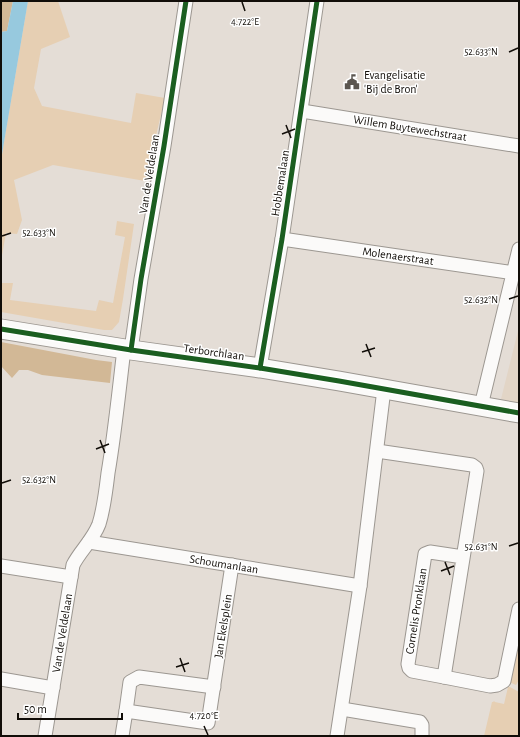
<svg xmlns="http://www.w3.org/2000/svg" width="520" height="737" font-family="'Alegreya Sans',sans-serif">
	<rect width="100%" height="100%" fill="#e4ddd6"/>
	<!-- built -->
	<polygon fill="#e2d5c6" points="519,327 519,403 501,399"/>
	<!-- green -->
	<g fill="#e6cfb3">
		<polygon points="28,1 58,1 70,37 41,49 34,88 42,106 131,123 136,93 165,98 145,181 53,165 14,180 22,220 17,234 6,233 1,261 1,160"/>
		<polygon points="117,221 134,224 123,299 119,322 112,330 104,330 1,312 1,283 13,283 10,300 96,311 99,300 113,303 125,237 115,235"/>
		<polygon points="519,638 519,680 516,685 509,682"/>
		<polygon points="508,687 510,687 519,692 519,733 517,736 484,736 492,702 493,702 494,701 495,702 504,704"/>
	</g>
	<!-- forest -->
	<g fill="#d2b896">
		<polygon points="1,1 13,1 7,31 1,32"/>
		<polygon points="1,342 96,360 112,362 110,383 42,375 28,370 19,370 12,378 1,366"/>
	</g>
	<!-- water -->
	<polygon fill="#97c9de" points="13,1 28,1 1,160 1,32 7,31"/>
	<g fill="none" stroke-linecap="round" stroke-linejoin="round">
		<!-- street casing -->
		<g stroke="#9c9791" stroke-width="15">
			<g id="street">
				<polyline points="302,111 519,146"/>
				<polyline points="282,239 514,273"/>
				<polyline points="131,350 141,279 164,146 186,1"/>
				<polyline points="260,368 282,239 317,1"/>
				<polyline points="481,406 519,249"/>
				<polyline points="377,451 472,465 476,468 477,471 444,677 412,671 409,668 408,664 425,554 430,552 463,557"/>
				<polyline points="89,542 360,586"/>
				<polyline points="1,566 71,577"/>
				<polyline points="444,677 490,686 497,685 504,681 519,609"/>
				<polyline points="1,679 53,688"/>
				<polyline points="342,709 420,722 422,725 422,736"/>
				<polyline points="126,711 130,682 139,677 214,687"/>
				<path d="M45,736L73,565C80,551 93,540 99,524C104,508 106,490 108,473C115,432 119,390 124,349"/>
				<polyline points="122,736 126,711 208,723 232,565"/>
				<polyline points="337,736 360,586 384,389"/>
			</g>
		</g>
		<!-- secondary casing -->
		<g stroke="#9c9791" stroke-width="21">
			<polyline id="secondary" points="1,329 131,350 260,368 339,381 519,413"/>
		</g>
		<!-- street -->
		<use href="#street" stroke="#fbfaf9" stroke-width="13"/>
		<!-- secondary -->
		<use href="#secondary" stroke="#fbfaf9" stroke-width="19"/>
		<!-- cycleway casing -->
		<g stroke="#fff" stroke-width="8">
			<g id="cycleway">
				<polyline points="1,329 131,350 260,368 339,381 519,413"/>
				<polyline points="131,350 141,279 164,146 186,1"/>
				<polyline points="260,368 282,239 317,1"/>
			</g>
		</g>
		<!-- cycleway -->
		<use href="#cycleway" stroke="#1b5e20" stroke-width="5"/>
	</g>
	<!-- ticks -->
	<path fill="none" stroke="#110d08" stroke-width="1.5" d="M242,2L245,11M509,52L518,48M286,125L291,138M282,134L295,129M2,236L11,233M509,299L518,296M366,344L371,357M362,352L375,348M100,440L105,453M96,449L109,444M2,483L11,480M509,546L518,543M445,562L450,575M441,571L454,566M180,658L185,672M176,667L189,663M204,726L208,735"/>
	<!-- icons -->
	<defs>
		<g id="civic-bare" transform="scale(1.2)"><path d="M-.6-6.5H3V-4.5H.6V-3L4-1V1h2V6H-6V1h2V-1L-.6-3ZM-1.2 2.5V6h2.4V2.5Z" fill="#5b5650" stroke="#fff" stroke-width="2.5" paint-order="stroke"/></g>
	</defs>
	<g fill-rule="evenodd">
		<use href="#civic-bare" x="352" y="82"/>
	</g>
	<g text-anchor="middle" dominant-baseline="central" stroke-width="3" stroke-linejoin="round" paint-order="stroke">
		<!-- poi labels -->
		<g font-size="12" fill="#110d08" stroke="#fff" text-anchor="start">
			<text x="364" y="75">Evangelisatie<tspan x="364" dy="14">'Bij de Bron'</tspan></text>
		</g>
		<!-- street labels -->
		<g font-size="12" fill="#110d08" stroke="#fff">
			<text transform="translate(410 128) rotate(9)">Willem Buytewechstraat</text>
			<text transform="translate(149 174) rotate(-81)">Van de Veldelaan</text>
			<text transform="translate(280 183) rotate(-81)">Hobbemalaan</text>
			<text transform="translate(398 256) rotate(8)">Molenaerstraat</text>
			<text transform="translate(214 352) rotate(8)">Terborchlaan</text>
			<text transform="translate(224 564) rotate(9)">Schoumanlaan</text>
			<text transform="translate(416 611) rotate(-81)">Cornelis Pronklaan</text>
			<text transform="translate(223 626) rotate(-81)">Jan Ekelsplein</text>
			<text transform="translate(62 633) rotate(-81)">Van de Veldelaan</text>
		</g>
	</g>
	<g font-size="10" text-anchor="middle" fill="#110d08" stroke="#fff" stroke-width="3" stroke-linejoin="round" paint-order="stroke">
		<text x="245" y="25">4.722°E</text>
		<text x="481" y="55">52.633°N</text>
		<text x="39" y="236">52.633°N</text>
		<text x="481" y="303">52.632°N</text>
		<text x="39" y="483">52.632°N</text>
		<text x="481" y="550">52.631°N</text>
		<text x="204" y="719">4.720°E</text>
	</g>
	<!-- border -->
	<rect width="520" height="737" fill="none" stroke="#110d08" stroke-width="4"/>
	<!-- scale -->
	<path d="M18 713v6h104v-6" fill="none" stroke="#110d08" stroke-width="2"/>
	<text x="24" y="713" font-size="12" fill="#110d08" stroke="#ffffff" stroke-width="3" paint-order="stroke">50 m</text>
</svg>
